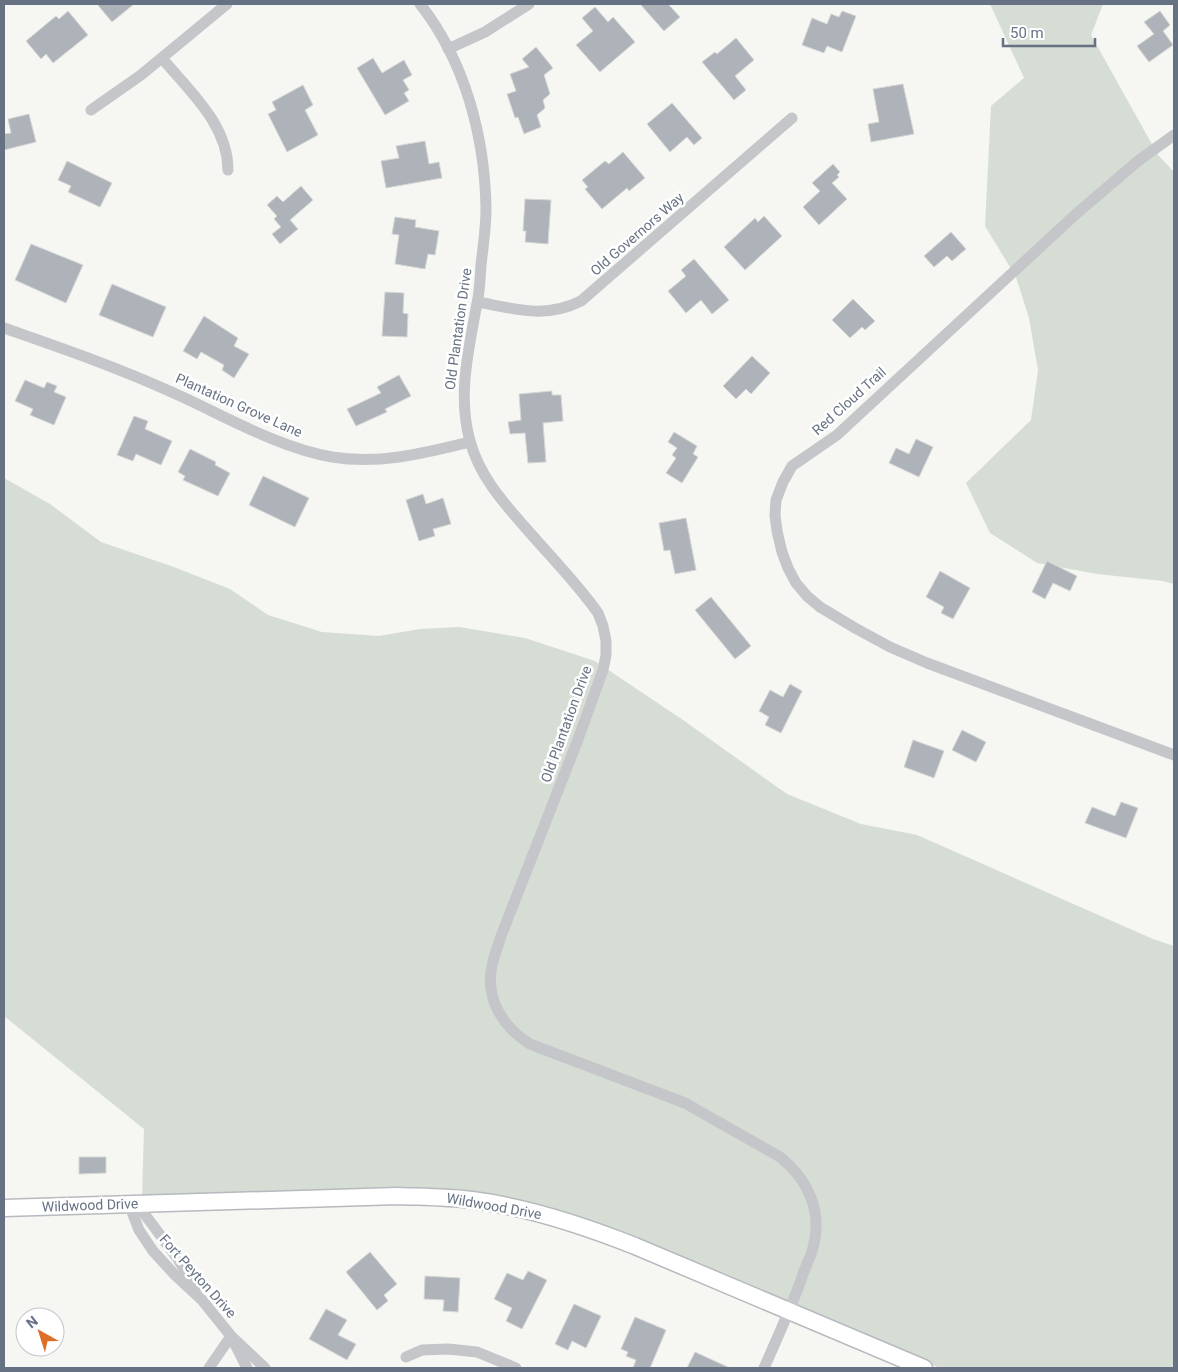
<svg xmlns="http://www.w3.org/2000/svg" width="1178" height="1372" font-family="Roboto,sans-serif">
	<rect width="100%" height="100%" fill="#f6f6f3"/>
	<!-- green -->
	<g fill="#d6ddd4">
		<polygon points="990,4 1103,4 1091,35 1158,155 1174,172 1174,584 1163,581 1097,574 1037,563 990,533 966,483 1031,420 1038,370 1029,318 1016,277 985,226 991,106 1024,78"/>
		<polygon points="4,478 50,504 101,542 171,566 230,589 268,615 322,632 379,636 420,629 459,627 525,638 595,661 683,720 787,794 861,824 917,835 1153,939 1174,946 1174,1368 940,1368 665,1252 508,1199 142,1197 144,1129 4,1016"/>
	</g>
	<!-- building -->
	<g fill="#adb3b9" stroke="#d7d7d5">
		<polygon points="97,4 134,4 112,22"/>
		<polygon points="640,4 668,4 680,17 664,31"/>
		<polygon points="595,7 608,22 613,17 635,42 600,72 576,45 593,31 582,18"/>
		<polygon points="68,11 88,35 53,63 46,54 41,59 26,41 56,16 59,19"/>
		<polygon points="842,11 856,16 842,52 827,46 824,53 802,45 812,18 827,24 831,14 839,17"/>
		<polygon points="1160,11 1170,25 1163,31 1173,45 1149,62 1137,46 1154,34 1144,22"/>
		<polygon points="736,38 754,60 735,76 746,90 734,100 702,62 715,52 717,54"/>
		<polygon points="536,47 553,68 544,75 550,94 543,100 545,108 537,115 541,127 524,134 518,117 515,118 507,94 516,91 510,74 529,67 522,59"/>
		<polygon points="373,58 382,73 404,60 412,75 403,80 409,90 404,93 409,101 385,115 357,68"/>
		<polygon points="903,84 914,134 871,142 868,124 879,122 873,89"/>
		<polygon points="303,85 313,105 305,110 318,135 287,152 268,114 276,110 272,102"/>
		<polygon points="672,103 702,138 694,145 687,137 670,152 647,124"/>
		<polygon points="29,114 36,142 4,150 4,134 11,133 8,119"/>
		<polygon points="425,141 429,164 439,162 442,178 386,188 381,161 399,158 396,146"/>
		<polygon points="623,152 645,178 629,191 627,188 602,209 585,189 588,187 582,180 605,161 609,164"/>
		<polygon points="67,161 112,183 100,207 68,192 71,186 58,180"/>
		<polygon points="833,164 840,172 837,175 839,177 832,183 847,199 819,225 803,207 820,191 812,183"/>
		<polygon points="301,186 313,200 290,220 298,229 280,244 272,234 281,227 274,219 277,216 267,205 277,196 283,202"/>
		<polygon points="525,199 551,200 548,244 525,242 526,231 523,231"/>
		<polygon points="764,216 782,236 745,270 724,247 755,218 758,222"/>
		<polygon points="395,217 416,220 415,227 439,231 435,255 428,254 425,269 395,264 399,235 392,234"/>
		<polygon points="951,232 966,249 952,261 947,256 934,267 924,256"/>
		<polygon points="31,244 83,265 66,303 15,280"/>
		<polygon points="694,259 729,300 712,314 701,300 686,313 668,291 686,276 681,270"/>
		<polygon points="112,284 166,307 153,337 99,315"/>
		<polygon points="385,292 404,293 403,313 408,314 407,337 382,336"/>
		<polygon points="853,299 875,321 865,330 862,327 850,338 832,320"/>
		<polygon points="204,316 238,338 234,346 249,354 234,378 222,370 224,365 201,352 197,359 183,351"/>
		<polygon points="752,356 770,373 751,394 746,389 736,399 723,386"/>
		<polygon points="399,375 411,396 385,409 387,412 356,426 347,409 381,393 377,387"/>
		<polygon points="25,380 44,388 47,382 57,386 54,392 66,397 54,425 30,415 33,409 15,401"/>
		<polygon points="552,391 552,395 561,395 563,421 543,423 546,462 528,463 525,433 510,434 508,422 521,420 519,394"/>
		<polygon points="134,416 148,421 145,429 172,441 161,465 136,454 133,461 117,455"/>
		<polygon points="674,432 697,446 693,454 698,457 682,483 666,473 676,458 672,455 677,448 668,442"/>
		<polygon points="916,439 933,447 919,477 889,463 896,448 909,454"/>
		<polygon points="190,449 216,462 215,465 230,473 218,496 183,480 185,476 178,472"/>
		<polygon points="263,476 309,498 295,527 249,505"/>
		<polygon points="423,494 426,504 443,498 451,524 433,529 435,536 419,541 406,500"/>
		<polygon points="686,518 696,570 675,574 670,550 664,551 659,523"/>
		<polygon points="1047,561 1077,576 1070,591 1053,583 1045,599 1032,592"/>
		<polygon points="940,571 970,588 953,619 941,613 944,607 926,597"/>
		<polygon points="711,597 751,646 735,659 695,610"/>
		<polygon points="790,684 802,691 781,733 765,725 769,717 759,711 770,690 783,697"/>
		<polygon points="962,730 986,742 976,762 952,750"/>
		<polygon points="913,740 944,751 934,778 904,767"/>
		<polygon points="1121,802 1138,808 1126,838 1085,823 1092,807 1115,816"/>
		<polygon points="79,1157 106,1157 106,1173 79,1174"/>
		<polygon points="370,1252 397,1284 384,1295 388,1301 377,1310 346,1272"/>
		<polygon points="528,1271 547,1280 522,1329 506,1321 512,1308 494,1299 507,1273 523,1280"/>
		<polygon points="425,1276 460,1278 458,1312 443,1311 444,1300 424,1299"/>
		<polygon points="574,1304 601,1316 586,1348 572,1341 568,1350 555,1344"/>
		<polygon points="326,1309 347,1320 338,1335 356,1344 347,1360 309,1339"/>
		<polygon points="635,1317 666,1330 650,1368 633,1368 636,1360 626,1356 628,1352 621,1349"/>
		<polygon points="695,1352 730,1368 687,1368"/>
	</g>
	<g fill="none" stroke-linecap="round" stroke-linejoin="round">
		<!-- secondary casing -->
		<g stroke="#b6b9be" stroke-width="19">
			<path id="secondary" d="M4,1208L398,1196C423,1197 447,1197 472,1200C528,1207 582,1225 635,1246L924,1368"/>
		</g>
		<!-- street -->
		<g stroke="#c4c6ca" stroke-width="11">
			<path d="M420,4C465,61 485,137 486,209C486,228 483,247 481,265C480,278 480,291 477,303C469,349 457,395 470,441C479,475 502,501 524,526C549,555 576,582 598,613L603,626L606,641V655L603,670L577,742L501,936C498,946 494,956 492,966C485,999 503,1027 530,1044L685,1103L780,1157C808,1179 823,1212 813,1248C810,1259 804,1269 801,1280C790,1310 777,1339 764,1368"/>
			<polyline points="448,49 485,32 529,4"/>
			<path d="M162,58C189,91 228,124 228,170"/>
			<polyline points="91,110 141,75 227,4"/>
			<polyline points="1174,135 1138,161 1076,214 837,435 792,466 783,482 776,500 775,515 777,531 782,552 788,568 796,583 807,596 820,607 855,628 890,647 927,663 1174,755"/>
			<path d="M478,302C516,309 545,319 581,301L792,118"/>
			<path d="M4,328C58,347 114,366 167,390C218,412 277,448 332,457C379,465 425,453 470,442"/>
			<polyline points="129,1204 139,1230 153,1251 175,1275 202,1300 231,1336 247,1368"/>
			<polyline points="137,1204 178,1259 196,1290"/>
			<polyline points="406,1357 422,1350 448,1349 477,1352 516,1368"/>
			<polyline points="209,1368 231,1336 265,1368"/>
		</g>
		<!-- secondary -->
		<use href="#secondary" stroke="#fff" stroke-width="16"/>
	</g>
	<g text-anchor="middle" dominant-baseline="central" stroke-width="5" stroke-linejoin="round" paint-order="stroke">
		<!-- street labels -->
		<g font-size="14" fill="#667283" stroke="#fff">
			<text transform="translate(637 234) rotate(-41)">Old Governors Way</text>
			<text transform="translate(458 329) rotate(-82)">Old Plantation Drive</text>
			<text transform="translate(849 401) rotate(-42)">Red Cloud Trail</text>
			<text transform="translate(239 405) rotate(24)">Plantation Grove Lane</text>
			<text transform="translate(566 724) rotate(-70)">Old Plantation Drive</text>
			<text transform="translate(90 1205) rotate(-2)">Wildwood Drive</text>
			<text transform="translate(494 1206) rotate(10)">Wildwood Drive</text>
			<text transform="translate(198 1276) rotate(48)">Fort Peyton Drive</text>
		</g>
	</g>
	<!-- border -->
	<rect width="1178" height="1372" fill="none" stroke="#667283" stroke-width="10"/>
	<!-- north arrow -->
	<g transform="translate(40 1332) rotate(321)"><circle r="24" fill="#ffffff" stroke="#c2c7cd"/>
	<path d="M0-4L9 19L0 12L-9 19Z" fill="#de6f2a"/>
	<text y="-8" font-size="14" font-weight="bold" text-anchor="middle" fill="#667283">N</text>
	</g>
	<!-- scale -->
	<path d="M1003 38v8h92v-8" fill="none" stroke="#667283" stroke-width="2.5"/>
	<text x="1010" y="38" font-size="15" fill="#667283" stroke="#ffffff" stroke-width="4" paint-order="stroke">50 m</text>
</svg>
